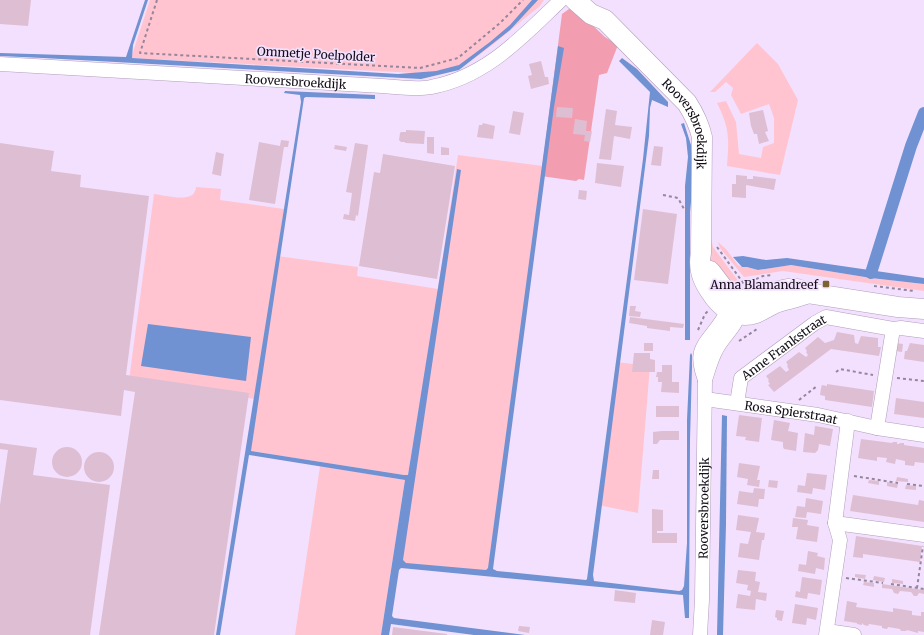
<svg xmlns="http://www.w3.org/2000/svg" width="924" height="635" font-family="Merriweather,serif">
	<rect width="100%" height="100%" fill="#f3e0fe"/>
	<!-- green -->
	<g fill="#ffc4d0">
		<path d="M150,0H544L539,7C519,22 499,41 479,55C462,68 436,72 415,73L131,58Z"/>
		<path d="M757,43L778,64L798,100L780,175L727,166C729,139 730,129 717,103L726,101L736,122L739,154L761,158L763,147L774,143V118L769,104L741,114L731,95L733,88L726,82L715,92H710Z"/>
		<path d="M458,155L543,166L489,572L400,563L423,385L408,475H404L251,451L255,399L129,380L154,194C163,195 188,202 194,193C195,191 196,189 196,187L221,189L220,200L284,209L277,256L358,267L357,276L438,289Z"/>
		<polygon points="710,234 713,247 739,282 731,289 712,265 706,246"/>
		<polygon points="718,242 726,249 738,265 742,267 747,267 758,270 791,265 871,278 924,284 924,291 783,271 744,277 720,248"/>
		<polygon points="616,362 650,366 638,513 598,505"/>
		<polygon points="320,466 405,480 381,635 295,635"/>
	</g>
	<!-- forest -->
	<polygon fill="#f39db0" points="574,8 605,37 618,45 607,73 599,75 584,180 579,179 576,181 541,176 562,14 569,9"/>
	<!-- water -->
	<g fill="#7091d2">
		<polygon points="145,0 148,0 133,45 132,58 398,74 436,71 459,65 490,42 510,25 532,0 538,0 510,30 459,70 421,79 43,58 0,56 0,53 126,57"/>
		<polygon points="558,46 564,48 554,107 493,569 497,571 586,580 587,579 643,159 650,92 619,61 622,58 637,69 668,102 668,107 652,100 650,108 649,136 593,575 594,581 679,591 682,590 684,586 687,543 687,420 690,355 691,353 692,355 692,367 690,440 689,618 685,618 683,595 401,568 399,570 392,616 394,618 525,635 474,635 391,624 389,635 381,635 405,480 249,455 220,635 216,635 301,102 300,95 284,93 285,91 375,95 375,99 306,97 304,98 251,451 404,475 408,475 457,169 461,170 403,560 406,563 486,570 488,568"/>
		<polygon points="684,123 691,145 692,161 692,192 690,212 690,340 685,340 685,186 688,157 686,138 681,124"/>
		<polygon points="743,256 766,260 787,258 924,278 924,284 871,278 791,265 758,270 747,267 742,267 733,257"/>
		<polygon points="148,324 251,337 246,381 141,366"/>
		<polygon points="722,415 727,416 726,524 723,635 717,635"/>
	</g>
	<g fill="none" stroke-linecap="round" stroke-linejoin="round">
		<!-- canal -->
		<polyline stroke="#7091d2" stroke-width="12" points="871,273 911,146 924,113"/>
	</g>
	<!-- building -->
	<g fill="#debed3">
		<polygon points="0,0 31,0 28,26 0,24"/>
		<polygon points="541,61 545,77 548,77 549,84 531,89 528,76 532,75 529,64"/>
		<polygon points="557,107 573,108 572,118 556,117"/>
		<polygon points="606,109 617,111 615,125 632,127 630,139 614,136 611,160 599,159"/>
		<polygon points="763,110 768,131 765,132 769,141 759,144 757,134 754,134 751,126 749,113"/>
		<polygon points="513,111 524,113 520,135 509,133"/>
		<polygon points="575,119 587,121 586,131 592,131 590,142 584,141 585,135 573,134"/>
		<polygon points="483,123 495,126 493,139 477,137 479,125 482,125"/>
		<polygon points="406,130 425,131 424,144 405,143 405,142 401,142 399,140 400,133 401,132 406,132"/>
		<polygon points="427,137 434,137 434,154 427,153"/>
		<polygon points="281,140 289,141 288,147 284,147 275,204 249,200 259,142 280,146"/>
		<polygon points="0,143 54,151 51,171 81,175 80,187 149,196 126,375 249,393 214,635 99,635 135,392 124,390 121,416 0,400"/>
		<polygon points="355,143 368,145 358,216 356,215 355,221 343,219 344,214 349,215 352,193 346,192"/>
		<polygon points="335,145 347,147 346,151 334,149"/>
		<polygon points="654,146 663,147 661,166 651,165"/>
		<polygon points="441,147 449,148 449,155 441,155"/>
		<polygon points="216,152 224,154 221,176 212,174"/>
		<polygon points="383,154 455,166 437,279 359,266 374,172 380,173"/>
		<polygon points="597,163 624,166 621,187 595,183"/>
		<polygon points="736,175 747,176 747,179 753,179 753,176 776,179 774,190 746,185 746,198 732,197 732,184 736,184"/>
		<polygon points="579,190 587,191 586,200 578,199"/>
		<polygon points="643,209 677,214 668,284 634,280"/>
		<polygon points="630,306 636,306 635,311 641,312 640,317 629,316"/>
		<polygon points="630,317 684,324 683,328 670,327 670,331 647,328 647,326 629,323"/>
		<polygon points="837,332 854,335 855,343 858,344 861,336 878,338 878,347 881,347 879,356 831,349 774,392 768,385 770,384 768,381 769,380 766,376 780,366 786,372 789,370 787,366 788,365 786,362 799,352 806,357 808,355 806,352 807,351 805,348 818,337 825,343 834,340"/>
		<rect x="644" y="343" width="9" height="8"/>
		<polygon points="896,343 903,344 902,352 895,351"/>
		<polygon points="910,343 924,345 924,362 904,359 905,351 907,351"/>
		<polygon points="634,353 650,353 650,359 655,360 655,372 632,372"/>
		<polygon points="662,365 672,365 672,382 679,382 679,393 661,392 662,382 658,382 658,377 656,377 657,372 662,372"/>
		<polygon points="827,384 874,391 872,407 825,400 825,396 820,395 821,388 822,385 827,386"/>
		<polygon points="896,398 924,402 924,418 894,414"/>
		<rect x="656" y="406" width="23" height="11"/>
		<polygon points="739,415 762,418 759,442 745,440 746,437 736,436"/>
		<polygon points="774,420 790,423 788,431 798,433 796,451 784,449 783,447 783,442 771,440"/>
		<polygon points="815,426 833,429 830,446 819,444 818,450 815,453 803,452 805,433 814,435"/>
		<polygon points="662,431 679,431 679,440 660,440 657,444 653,444 653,432"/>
		<polygon points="861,439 892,443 893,442 897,442 897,444 899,444 900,443 904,443 904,445 924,448 924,463 915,462 914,466 905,465 905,461 896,459 895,464 886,462 887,458 877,457 877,461 858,458"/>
		<polygon points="0,443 37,448 33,475 110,485 90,635 0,635 0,505 8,450 0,449"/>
		<circle cx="67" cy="462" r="15"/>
		<circle cx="99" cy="467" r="15"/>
		<polygon points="739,463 760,466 757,480 760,480 759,487 747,485 748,479 737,477"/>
		<polygon points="653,470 659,470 659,479 652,479"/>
		<polygon points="807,473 827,475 825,490 813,488 812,494 797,492 798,485 805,486"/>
		<polygon points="897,477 908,479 908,482 896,481"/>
		<polygon points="769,480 778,481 777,488 768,487"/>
		<polygon points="869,480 879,481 879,485 868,483"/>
		<polygon points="887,482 898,484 897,488 887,486"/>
		<polygon points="906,485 916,486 916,490 905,489"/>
		<polygon points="754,488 765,489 764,499 759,499 758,507 737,504 739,491 753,493"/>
		<polygon points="853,495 918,505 919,500 924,501 924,522 850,511"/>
		<polygon points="806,498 823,501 821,514 807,512 806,518 795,517 797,506 805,507"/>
		<polygon points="652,509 663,510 663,531 657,531 657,533 677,533 677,543 652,543"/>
		<polygon points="738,515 759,518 756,532 765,533 764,540 762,540 759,560 738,557 740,543 748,544 751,532 736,530"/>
		<polygon points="793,518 808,520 807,525 819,527 817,542 796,539 798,527 792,527"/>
		<polygon points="856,536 922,546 920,562 863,554 863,558 853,557"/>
		<polygon points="808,551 818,553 817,556 825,558 824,570 816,568 815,574 798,571 799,564 806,565"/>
		<polygon points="738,570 756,572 755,581 760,582 758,592 767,593 766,601 756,599 755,610 736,608 738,594 750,596 751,591 747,590 748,585 736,583"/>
		<polygon points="855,574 866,575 865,579 855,577"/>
		<polygon points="874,576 885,578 884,582 873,580"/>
		<polygon points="802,577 822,580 820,595 808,593 807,599 795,597 796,591 800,592"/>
		<polygon points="892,579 903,581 903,584 892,583"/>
		<polygon points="864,582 874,583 874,587 863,585"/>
		<polygon points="882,584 924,590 924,594 919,593 917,596 914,596 911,592 900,591 898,594 894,593 892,589 882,588"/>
		<polygon points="615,590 636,593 635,603 614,601"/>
		<polygon points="847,601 857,603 856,607 893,612 893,608 912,611 912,615 921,616 921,612 924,612 924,632 918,631 918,633 907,630 906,631 901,631 900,629 888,627 887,629 882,628 882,626 869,624 868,626 864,625 862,623 862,625 857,624 857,623 844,621"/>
		<polygon points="795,604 818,608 816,620 807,618 806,625 792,623"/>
		<polygon points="776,610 784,611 782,621 777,620 777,618 775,617"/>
		<polygon points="652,620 665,622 663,635 650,635"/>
		<polygon points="519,626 530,627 529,633 518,631"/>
		<polygon points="393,627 447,634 447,635 392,635"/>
	</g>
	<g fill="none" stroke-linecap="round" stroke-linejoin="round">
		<!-- street casing -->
		<g stroke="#b09eba" stroke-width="15">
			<g id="street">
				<path id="s1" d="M0,64L382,86C396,87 417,90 431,87C486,77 522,37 561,0"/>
				<path d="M705,380C693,348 705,346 721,322C726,315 727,311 734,305"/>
				<path id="s2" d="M705,399L818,415L877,428L924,435"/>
				<path id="s3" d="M737,403L741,378L815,323L826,317L893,329L901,328L924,331"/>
				<polyline points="877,428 893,329"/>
				<polyline points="835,523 924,535"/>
				<polyline points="827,631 854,635"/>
				<path id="s4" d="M700,635L702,600L705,380C708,371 711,359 716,350C724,334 738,327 740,307"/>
				<polyline points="826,635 840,540 835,523 848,421"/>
			</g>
		</g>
		<!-- secondary casing -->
		<g stroke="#b09eba" stroke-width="21">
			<g id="secondary">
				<path id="s5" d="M575,0L591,14L605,20L687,103C694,114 699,124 702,137L701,253C698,268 702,279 710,291C720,307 736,320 756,313C763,310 769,306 775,303C786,299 797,298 808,293"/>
				<polyline points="710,271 723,288 734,297 740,300 750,300 778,291 788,289 797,289 808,293 898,307 924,309"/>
			</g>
		</g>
		<!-- path -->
		<g stroke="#94869c" stroke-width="2" stroke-dasharray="3 3" stroke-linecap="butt">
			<polyline points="157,0 140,53 420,68 458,58 500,23 523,0"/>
			<polyline points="663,195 678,198 684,209 687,209"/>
			<polyline points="717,247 744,284"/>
			<polyline points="745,284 763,276 773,275"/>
			<polyline points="874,286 914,291"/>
			<polyline points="698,330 705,314 708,311"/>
			<polyline points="739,341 757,329"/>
			<polyline points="836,372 840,369 873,375"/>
			<polyline points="897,378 924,381"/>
			<polyline points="799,400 817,386"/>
			<polyline points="854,476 898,483"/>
			<polyline points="907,484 924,486"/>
			<polyline points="846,578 883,583"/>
			<polyline points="891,584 924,589"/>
			<polyline points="917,588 923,546"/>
		</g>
		<!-- street -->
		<use href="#street" stroke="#fff" stroke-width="14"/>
		<!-- secondary -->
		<use href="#secondary" stroke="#fff" stroke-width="20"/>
	</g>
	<!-- markers -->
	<rect fill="#7b6233" stroke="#f3e0fe" stroke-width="1.5" x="822" y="280" width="8" height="8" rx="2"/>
	<g text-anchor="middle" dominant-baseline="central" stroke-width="3.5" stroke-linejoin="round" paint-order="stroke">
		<!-- street labels -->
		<g font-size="12" fill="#130d17" stroke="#f3e0fe">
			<text transform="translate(316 54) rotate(3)">Ommetje Poelpolder</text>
			<text stroke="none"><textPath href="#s1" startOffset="296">Rooversbroekdijk</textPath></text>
			<text stroke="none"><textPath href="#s5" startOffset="172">Rooversbroekdijk</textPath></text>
			<text stroke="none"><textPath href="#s3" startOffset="78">Anne Frankstraat</textPath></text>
			<text stroke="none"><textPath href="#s2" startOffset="87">Rosa Spierstraat</textPath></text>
			<text stroke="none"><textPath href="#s4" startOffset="127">Rooversbroekdijk</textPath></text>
		</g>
		<!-- poi labels -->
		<g font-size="12" fill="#130d17" stroke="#f3e0fe" text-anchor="end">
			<text x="818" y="284">Anna Blamandreef</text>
		</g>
	</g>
</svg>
